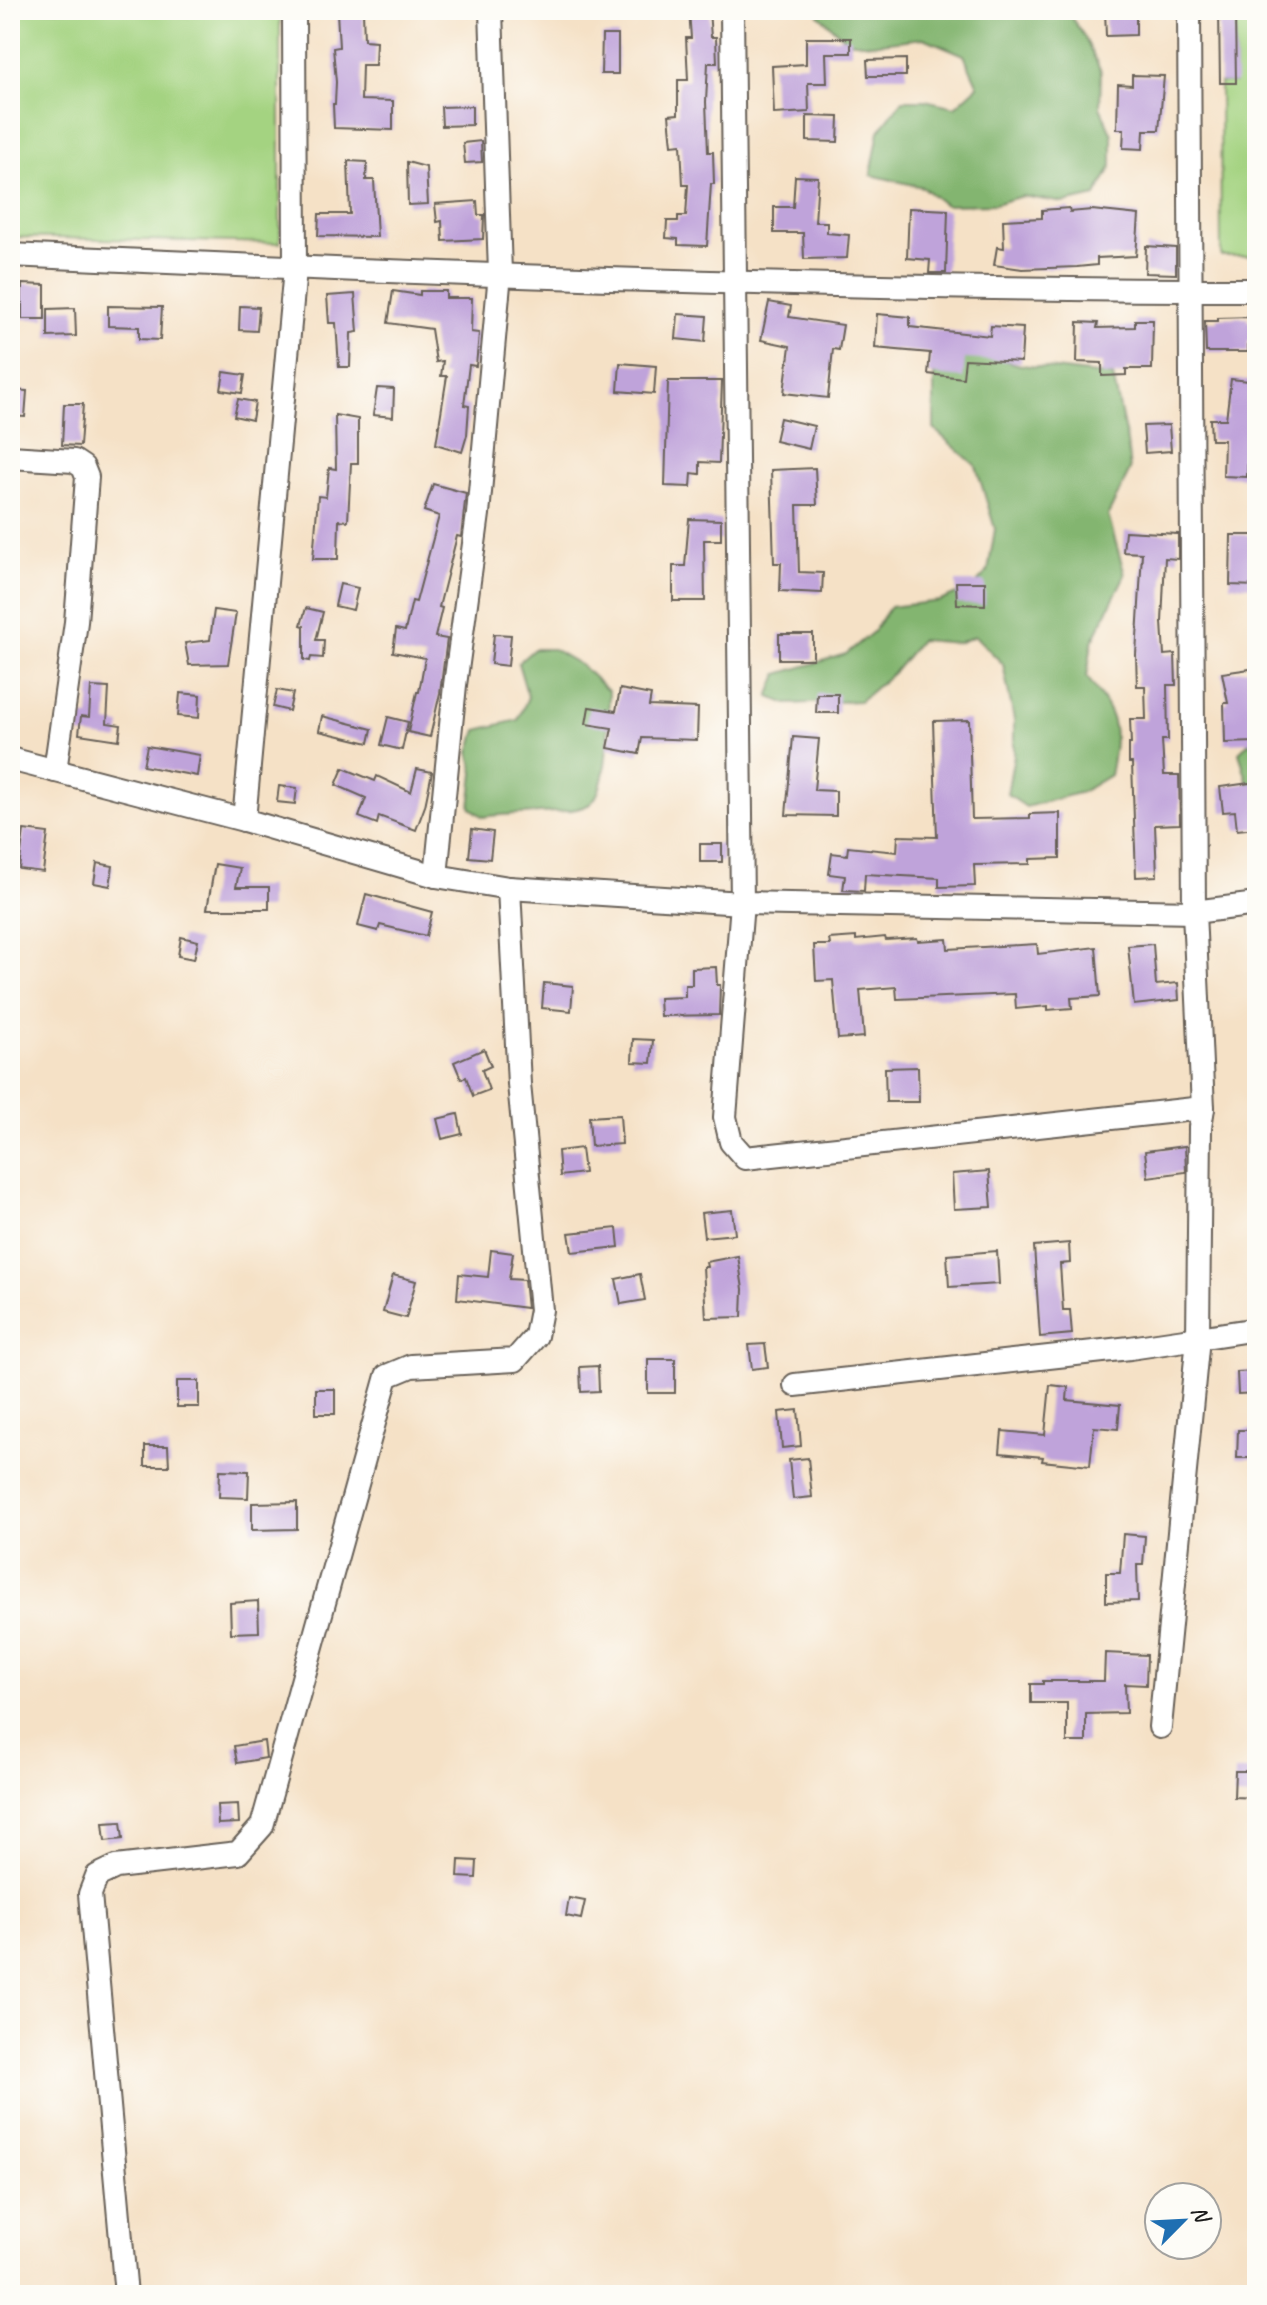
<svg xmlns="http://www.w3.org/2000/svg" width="1267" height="2305" font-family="Caveat,sans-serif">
	<rect width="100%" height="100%" fill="#fdfcf7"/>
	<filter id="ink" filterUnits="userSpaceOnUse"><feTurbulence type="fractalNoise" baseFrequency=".0125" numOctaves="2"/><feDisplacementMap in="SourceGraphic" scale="16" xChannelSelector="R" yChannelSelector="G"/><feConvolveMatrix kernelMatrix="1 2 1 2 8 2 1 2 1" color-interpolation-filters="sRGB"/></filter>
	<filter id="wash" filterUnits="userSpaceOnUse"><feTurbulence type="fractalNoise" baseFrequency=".006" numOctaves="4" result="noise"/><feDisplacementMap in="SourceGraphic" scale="32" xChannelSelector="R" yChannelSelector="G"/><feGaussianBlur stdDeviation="1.8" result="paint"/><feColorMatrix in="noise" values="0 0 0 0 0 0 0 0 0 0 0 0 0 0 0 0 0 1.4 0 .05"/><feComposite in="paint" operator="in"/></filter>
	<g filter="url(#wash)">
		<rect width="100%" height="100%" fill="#f5e1c6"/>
		<!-- green -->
		<g fill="#a4d381" stroke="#60784e" stroke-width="2">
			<polygon points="10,10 280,10 280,243 10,237"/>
			<polygon points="1235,10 1257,10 1257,256 1221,256 1220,83 1235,83"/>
		</g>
		<!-- forest -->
		<g fill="#83b56f" stroke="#506846" stroke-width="2">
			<polygon points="818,10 1066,10 1084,36 1101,71 1100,107 1112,135 1112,166 1096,196 1064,203 1022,196 995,204 945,205 922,187 871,175 879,131 903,100 925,100 955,107 978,86 964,55 924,38 871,44 847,41 819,15"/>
			<path d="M964,350L1021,365L1113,376L1127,442L1130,470L1108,515L1125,575L1092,642L1087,677C1116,716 1120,726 1110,775L1082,792L1026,807L1007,794L1014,755V720L1003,664L975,636L958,643L920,640L895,671L860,701L787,704L769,697L778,674L846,654L873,632L890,607L940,601L973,587L988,571L995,529L976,466L934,429V368Z"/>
			<path d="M534,649H553L582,666L609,692C608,716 610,794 588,805C567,816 511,812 483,817L470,807L474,773L470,752L477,730L518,720L528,697L518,663Z"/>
			<polygon points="1257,735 1257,798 1249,787 1239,752"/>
		</g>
		<g id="blocks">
			<!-- building -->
			<g fill="#bfa3da">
				<polygon points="689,10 709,10 711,37 716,37 717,63 708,63 706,102 708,152 713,152 714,184 711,184 707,246 678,245 678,239 666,238 667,221 678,221 678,216 686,216 688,185 683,185 681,144 672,145 669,115 678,114 678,80 688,80 686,38 691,38"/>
				<polygon points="1105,10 1136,10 1136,35 1106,36"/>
				<polygon points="1219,10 1235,10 1236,83 1220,83"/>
				<polygon points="363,11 364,40 376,41 375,65 362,65 361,100 393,101 393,130 334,128 333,104 335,104 336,82 333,48 339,47 337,12"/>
				<polygon points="602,35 618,35 618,74 601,74"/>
				<polygon points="806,38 851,38 851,53 826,53 827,83 808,83 809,112 774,114 772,66 806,64"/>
				<polygon points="906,59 906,76 868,76 867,60"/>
				<polygon points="1132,75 1164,76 1159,130 1144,130 1143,149 1123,148 1124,129 1117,129 1118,84 1132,85"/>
				<polygon points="472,106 472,125 442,126 441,107"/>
				<polygon points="807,116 839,117 838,142 807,141"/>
				<polygon points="481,141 482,162 465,163 463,143"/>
				<polygon points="348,161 367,162 366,180 374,180 377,237 318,236 319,214 350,214"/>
				<polygon points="407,162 426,167 428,204 408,205"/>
				<polygon points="795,176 818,177 815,222 827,222 827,233 849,235 847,258 804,259 803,233 774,233 774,207 793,207"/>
				<polygon points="477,201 478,215 484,215 483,239 443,241 442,221 437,222 435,204"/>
				<polygon points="909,208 948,210 946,273 929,273 930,260 907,258"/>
				<polygon points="1069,208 1070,212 1092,210 1139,215 1136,256 1097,258 1097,265 1077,267 1022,269 994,265 997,247 1004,248 1003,220 1042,218 1042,210"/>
				<polygon points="1146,246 1176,248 1176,274 1145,273"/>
				<polygon points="22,284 45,285 45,319 22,319"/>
				<polygon points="393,291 420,295 420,291 446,291 446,298 472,298 471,332 479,333 476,366 469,365 464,405 469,406 467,435 462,452 436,444 447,376 441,376 443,361 436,362 431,329 388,323"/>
				<polygon points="355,294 358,332 351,333 350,367 339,367 336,323 329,323 327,296"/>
				<polygon points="769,302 791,306 789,317 843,325 839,350 833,349 828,398 784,393 790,346 761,340"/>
				<polygon points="108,306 162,307 160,340 139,339 139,327 108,326"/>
				<polygon points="240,306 259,307 257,331 239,330"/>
				<polygon points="75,308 76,336 48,337 48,309"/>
				<polygon points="678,314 707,316 705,342 676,339"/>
				<polygon points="877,314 910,317 910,327 990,336 991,326 1023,328 1021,362 965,359 963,378 928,374 930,353 875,348"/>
				<polygon points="1248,317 1248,321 1257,321 1257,341 1248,341 1248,352 1206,352 1205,321 1218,321 1218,318"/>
				<polygon points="1135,320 1153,320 1152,369 1126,369 1126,375 1102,376 1102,363 1077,362 1078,322 1098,323 1097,328 1135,327"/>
				<polygon points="620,363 656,366 654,394 618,391"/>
				<polygon points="224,372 245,375 242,393 221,390"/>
				<polygon points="1231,379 1257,382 1257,442 1248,441 1247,477 1223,476 1224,440 1211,440 1210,419 1226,419"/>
				<polygon points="668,381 722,381 719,463 700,462 700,474 692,473 691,487 665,486"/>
				<polygon points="377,388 394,389 393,417 373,415"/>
				<polygon points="10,390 27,391 25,417 10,416"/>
				<polygon points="238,399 255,402 252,420 234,416"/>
				<polygon points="64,404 83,404 80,446 62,445"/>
				<polygon points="335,415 358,419 358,463 351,463 348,521 339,520 338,559 313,559 318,496 326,497 329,468 336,469"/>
				<polygon points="780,418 814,426 809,449 775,441"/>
				<polygon points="1169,425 1171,451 1145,453 1143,426"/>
				<polygon points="815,468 817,505 797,505 799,572 823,573 822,593 780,591 781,563 774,563 771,470"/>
				<polygon points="433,484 466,493 461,537 457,536 439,607 442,608 435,637 447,639 440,693 430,737 408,732 417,692 419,692 425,658 393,652 396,629 405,631 412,601 416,602 439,516 424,511"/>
				<polygon points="689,519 721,520 721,540 704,540 705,601 673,601 673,566 685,566"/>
				<polygon points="1125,531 1178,534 1178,559 1165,558 1162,622 1164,655 1175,654 1176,685 1167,685 1168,740 1162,740 1164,775 1179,775 1180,824 1155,825 1157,876 1136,877 1132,763 1129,763 1129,744 1131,744 1130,719 1146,719 1145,686 1137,686 1136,655 1142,553 1123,552"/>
				<polygon points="1231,535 1257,535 1257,586 1230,585"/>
				<polygon points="956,582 985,582 985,605 957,604"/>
				<polygon points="340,584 358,588 353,610 335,606"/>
				<polygon points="306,608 323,612 316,640 324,640 323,658 311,657 310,661 304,660 304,626 301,625"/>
				<polygon points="214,610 236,613 228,664 189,665 185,643 210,640"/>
				<polygon points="494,634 511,635 508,666 491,664"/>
				<rect x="779" y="634" width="34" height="25"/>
				<polygon points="1257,668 1257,742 1225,743 1224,703 1228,703 1222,673"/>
				<polygon points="91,687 109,688 107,723 121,725 119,740 79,734 81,716 89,717"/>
				<polygon points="620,689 651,695 649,706 698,708 697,740 642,738 639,754 608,748 612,728 586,724 589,707 616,711"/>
				<polygon points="277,690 293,693 289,711 273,707"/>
				<polygon points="180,693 200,695 199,718 178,716"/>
				<polygon points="817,694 838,694 838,713 816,713"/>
				<polygon points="322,716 372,729 369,743 319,731"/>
				<polygon points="388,717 408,722 402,750 381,745"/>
				<polygon points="969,720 972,819 1030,818 1030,814 1060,813 1060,858 1030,859 1030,864 974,865 975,886 939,887 939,878 865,874 864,891 843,890 845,876 829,874 832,853 847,855 848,847 897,852 898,836 937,837 933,721"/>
				<polygon points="793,737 819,739 814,790 836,791 836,816 786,815"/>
				<polygon points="147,746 200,755 197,776 143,766"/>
				<polygon points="343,768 375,781 377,776 411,792 417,769 432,772 425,806 416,830 379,816 377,824 359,817 366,798 336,785"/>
				<polygon points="1257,782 1257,828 1237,830 1235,811 1223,812 1220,787"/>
				<polygon points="279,786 297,788 295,804 277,802"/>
				<polygon points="472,829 493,832 490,859 469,857"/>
				<polygon points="24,830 48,833 43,872 19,869"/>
				<rect x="700" y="844" width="22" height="18"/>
				<polygon points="97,863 113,866 110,886 94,883"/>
				<polygon points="215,864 240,868 236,887 269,887 269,909 207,909"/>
				<polygon points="366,894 432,912 426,936 380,925 378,931 358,926"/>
				<polygon points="181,937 198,941 194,959 178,956"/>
				<polygon points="856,937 856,940 885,937 886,940 917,938 918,941 947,939 948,949 1037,944 1038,954 1096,947 1100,996 1071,998 1072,1008 1048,1010 1048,1006 1016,1009 1015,994 897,999 896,987 860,990 864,1037 838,1039 833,980 816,981 814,945 830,945 829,939"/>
				<polygon points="1153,944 1156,985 1178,983 1179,1000 1134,1005 1128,946"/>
				<polygon points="716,967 717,985 720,985 719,1015 660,1016 659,998 685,997 685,985 692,985 692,968"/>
				<polygon points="544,983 573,986 571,1011 542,1008"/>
				<polygon points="633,1039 653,1040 651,1063 632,1062"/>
				<polygon points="484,1049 491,1066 482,1070 489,1090 473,1096 466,1077 461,1079 454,1062"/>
				<polygon points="918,1067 919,1102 886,1102 885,1068"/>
				<polygon points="458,1114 462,1134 442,1139 437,1119"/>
				<polygon points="620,1115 622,1144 591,1146 589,1117"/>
				<polygon points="1185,1146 1186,1172 1148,1177 1145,1151"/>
				<polygon points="581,1148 584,1173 560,1176 558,1151"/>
				<polygon points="989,1171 992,1207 954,1209 952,1174"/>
				<polygon points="732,1210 735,1234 704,1237 701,1213"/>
				<polygon points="617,1228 619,1247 572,1252 569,1233"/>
				<polygon points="1069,1243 1070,1263 1060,1264 1063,1310 1070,1310 1072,1334 1040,1337 1034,1246"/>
				<polygon points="491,1250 513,1253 509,1279 524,1280 527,1308 457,1299 459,1274 488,1277"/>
				<polygon points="997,1251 999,1284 949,1287 947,1255"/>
				<polygon points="738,1256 743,1289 742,1317 706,1318 703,1267 707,1267 706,1262"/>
				<polygon points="640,1274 645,1300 621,1304 616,1279"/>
				<polygon points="393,1275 416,1281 406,1318 383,1312"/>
				<polygon points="765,1344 768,1367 752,1369 749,1345"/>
				<rect x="648" y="1359" width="27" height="34"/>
				<polygon points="598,1366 599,1391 581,1392 580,1367"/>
				<polygon points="1257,1371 1257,1393 1238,1394 1237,1372"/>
				<rect x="177" y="1381" width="22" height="26"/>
				<polygon points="1050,1385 1068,1387 1067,1400 1120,1405 1118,1429 1094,1427 1090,1466 1042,1461 1043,1457 1000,1453 1002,1431 1045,1435"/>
				<rect x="316" y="1389" width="19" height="25"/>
				<polygon points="798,1410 801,1446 782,1448 779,1412"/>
				<polygon points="1238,1430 1257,1430 1257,1458 1237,1458"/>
				<polygon points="145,1446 168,1446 169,1466 145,1466"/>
				<polygon points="808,1458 812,1497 793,1499 789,1460"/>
				<polygon points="220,1470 249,1471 248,1498 219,1497"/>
				<polygon points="297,1502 297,1529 252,1530 252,1503"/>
				<polygon points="1123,1534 1145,1536 1143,1565 1137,1565 1138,1601 1106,1602 1106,1573 1120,1573"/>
				<polygon points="258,1601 259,1632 231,1633 230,1603"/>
				<polygon points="1105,1653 1147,1655 1146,1685 1125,1684 1126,1713 1086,1714 1086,1742 1067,1742 1067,1703 1031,1703 1031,1684 1043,1684 1043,1681 1104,1681"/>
				<polygon points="264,1741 266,1758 237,1763 234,1746"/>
				<polygon points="1235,1771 1257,1771 1257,1798 1234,1797"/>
				<polygon points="238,1804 239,1823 218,1824 217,1805"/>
				<polygon points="121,1822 123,1839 105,1841 103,1823"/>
				<polygon points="459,1860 477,1861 476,1878 458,1877"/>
				<polygon points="569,1898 585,1901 581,1919 566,1916"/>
			</g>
		</g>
	</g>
	<g filter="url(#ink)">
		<use href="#blocks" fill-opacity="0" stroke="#686158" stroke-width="2"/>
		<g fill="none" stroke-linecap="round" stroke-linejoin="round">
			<!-- street casing -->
			<g stroke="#686158" stroke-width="26">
				<g id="street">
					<polyline points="732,10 742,903 725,1117 731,1142 745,1158 1203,1108"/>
					<polyline points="1189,10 1194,912 1203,1108 1200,1127 1198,1338 1257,1329"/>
					<path d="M10,255C425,274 841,290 1257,290"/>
					<polyline points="10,457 74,461 83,467 87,477 76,622 55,771"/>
					<polyline points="10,759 244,820 436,876 509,888 742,903 1194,912 1257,904"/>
					<polyline points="244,820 295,269 294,10"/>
					<polyline points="436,876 455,685 478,514 500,273 491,10"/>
					<polyline points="795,1385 1130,1348 1198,1338 1160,1727"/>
					<polyline points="126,2295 90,1894 97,1876 116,1867 238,1853 262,1826 387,1376 411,1366 515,1360 536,1336 541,1310 519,1084 509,888"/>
				</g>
			</g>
			<!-- street -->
			<use href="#street" stroke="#fff" stroke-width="22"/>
		</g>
	</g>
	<!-- margin -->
	<rect width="1267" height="2305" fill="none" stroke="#fdfcf7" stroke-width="40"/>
	<!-- north arrow -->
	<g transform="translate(1183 2221) rotate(66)"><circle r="38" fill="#fdfcf7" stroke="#a3a29f" stroke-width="2"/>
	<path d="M0-6L14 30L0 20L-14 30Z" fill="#1f6fb2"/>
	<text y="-12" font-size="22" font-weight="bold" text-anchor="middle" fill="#1c1c1c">N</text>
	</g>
</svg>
